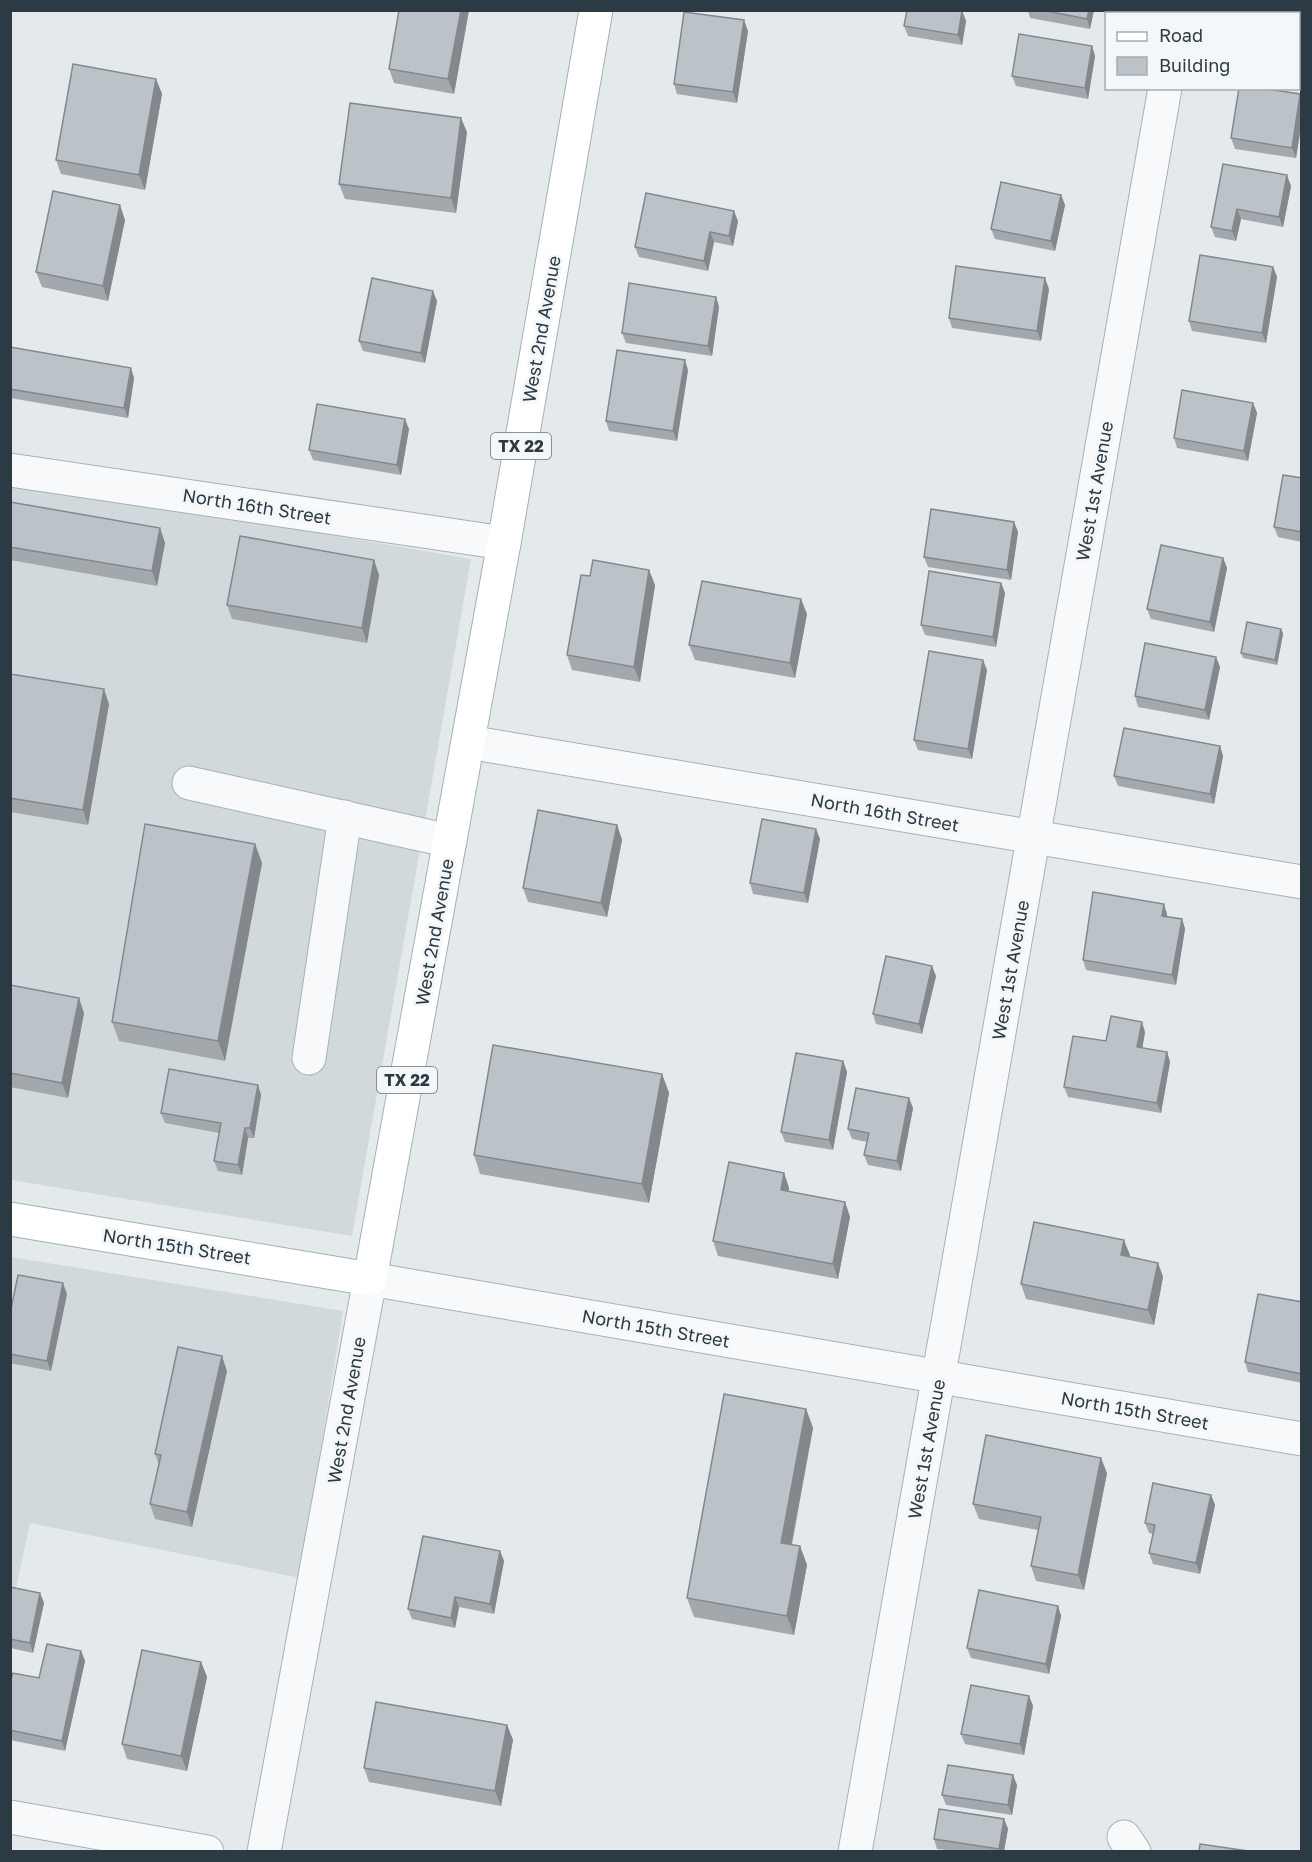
<svg xmlns="http://www.w3.org/2000/svg" width="1312" height="1862" font-family="'Golos Text',sans-serif">
	<rect width="100%" height="100%" fill="#e4e9eb"/>
	<!-- built -->
	<g fill="#d2d9dd">
		<polygon points="10,480 471,559 352,1236 11,1180"/>
		<polygon points="11,1257 343,1311 300,1578 30,1523 11,1611"/>
	</g>
	<g fill="none" stroke-linecap="round" stroke-linejoin="round">
		<!-- minor casing -->
		<g stroke="#a9b1b5" stroke-width="35">
			<g id="minor">
				<polyline points="1178,14 1178,10"/>
				<polyline points="10,470 504,543"/>
				<polyline points="468,742 1302,882"/>
				<polyline points="189,783 450,841"/>
				<polyline points="309,1058 345,817"/>
				<polyline points="10,1817 207,1852"/>
				<polyline points="1124,1837 1134,1852"/>
				<polyline points="264,1852 370,1279 1302,1439"/>
				<polyline points="855,1852 1165,88"/>
			</g>
		</g>
		<!-- major casing -->
		<g stroke="#a4b0b7" stroke-width="35">
			<polyline id="major" points="10,1219 370,1279 504,543 596,10"/>
		</g>
		<!-- minor -->
		<use href="#minor" stroke="#f7f9fa" stroke-width="33"/>
		<!-- major -->
		<use href="#major" stroke="#fff" stroke-width="33"/>
	</g>
	<!-- wall -->
	<g fill="#a2a8ac">
		<polygon points="469,10 454,94 394,83 389,69"/>
		<polygon points="1028,10 1094,10 1090,29 1030,18"/>
		<polygon points="1302,10 1302,72 1299,72 1299,14"/>
		<polygon points="962,11 966,21 962,45 908,36 904,26"/>
		<polygon points="748,31 737,103 677,94 674,84"/>
		<polygon points="1092,46 1095,56 1088,99 1016,86 1012,76"/>
		<polygon points="156,79 162,94 145,190 61,174 56,160"/>
		<polygon points="1300,94 1302,98 1302,120 1296,158 1235,149 1231,138"/>
		<polygon points="467,132 456,213 345,199 339,184"/>
		<polygon points="1223,164 1291,186 1283,227 1241,219 1236,241 1215,237 1211,227"/>
		<polygon points="1061,195 1065,205 1055,251 995,239 991,229"/>
		<polygon points="125,220 108,301 42,287 36,272"/>
		<polygon points="738,221 733,246 714,242 708,271 639,257 635,247"/>
		<polygon points="1273,267 1277,277 1266,343 1192,331 1189,321"/>
		<polygon points="1049,289 1041,341 952,328 949,318"/>
		<polygon points="716,297 719,307 712,356 626,343 622,333"/>
		<polygon points="437,301 425,363 363,351 359,341"/>
		<polygon points="10,347 134,378 128,418 10,398"/>
		<polygon points="688,370 677,441 609,431 606,421"/>
		<polygon points="1253,403 1257,413 1248,461 1177,448 1174,438"/>
		<polygon points="409,429 401,475 313,460 309,450"/>
		<polygon points="1302,478 1302,542 1278,537 1274,527"/>
		<polygon points="10,502 160,528 165,543 157,586 10,560"/>
		<polygon points="1014,522 1018,532 1011,580 928,567 924,557"/>
		<polygon points="1223,558 1227,568 1214,632 1151,619 1147,609"/>
		<polygon points="374,560 379,575 367,643 232,619 227,605"/>
		<polygon points="649,570 655,585 640,682 572,670 567,655"/>
		<polygon points="1001,583 1005,593 996,647 925,635 921,625"/>
		<polygon points="807,614 795,678 695,660 689,645"/>
		<polygon points="1281,629 1283,634 1277,665 1243,658 1241,653"/>
		<polygon points="1216,657 1220,667 1209,720 1138,707 1135,696"/>
		<polygon points="987,670 972,759 918,750 914,740"/>
		<polygon points="10,674 109,704 88,825 10,812"/>
		<polygon points="1220,746 1223,756 1214,804 1118,786 1114,776"/>
		<polygon points="617,825 622,840 607,917 528,902 523,888"/>
		<polygon points="820,839 808,903 753,894 750,883"/>
		<polygon points="255,844 262,863 225,1061 119,1041 112,1022"/>
		<polygon points="1167,914 1167,917 1182,919 1185,929 1176,985 1086,970 1083,960"/>
		<polygon points="936,976 922,1034 876,1024 873,1014"/>
		<polygon points="10,985 84,1013 68,1098 10,1087"/>
		<polygon points="1145,1032 1142,1048 1167,1052 1170,1062 1161,1113 1068,1097 1064,1087 1106,1041"/>
		<polygon points="843,1061 847,1072 833,1150 785,1142 781,1132"/>
		<polygon points="662,1074 669,1093 649,1203 480,1174 474,1155"/>
		<polygon points="258,1085 261,1095 254,1138 248,1138 242,1175 218,1171 214,1161 219,1133 165,1123 161,1113"/>
		<polygon points="913,1108 901,1171 868,1165 864,1155 867,1142 852,1139 848,1129"/>
		<polygon points="784,1173 789,1188 789,1192 845,1202 850,1217 838,1279 718,1256 713,1241"/>
		<polygon points="1130,1255 1129,1257 1158,1263 1163,1277 1154,1325 1026,1299 1021,1284"/>
		<polygon points="67,1294 51,1371 10,1363 10,1314"/>
		<polygon points="1302,1302 1302,1383 1248,1372 1245,1362"/>
		<polygon points="227,1371 192,1527 155,1519 150,1504 159,1465 155,1454"/>
		<polygon points="806,1409 813,1428 792,1545 800,1546 807,1565 794,1635 694,1617 687,1598"/>
		<polygon points="1107,1473 1084,1590 1036,1581 1031,1566 1038,1530 979,1519 973,1504"/>
		<polygon points="1211,1495 1215,1505 1200,1574 1153,1564 1149,1553 1153,1534 1149,1533 1145,1523"/>
		<polygon points="500,1551 504,1561 494,1614 459,1607 455,1628 412,1619 408,1609"/>
		<polygon points="10,1587 40,1593 44,1603 33,1653 10,1648"/>
		<polygon points="1058,1606 1061,1616 1049,1674 971,1658 967,1648"/>
		<polygon points="81,1651 85,1661 65,1751 10,1740 10,1682 39,1678"/>
		<polygon points="201,1662 207,1677 187,1771 127,1759 122,1744"/>
		<polygon points="1029,1696 1033,1706 1024,1755 965,1744 961,1734"/>
		<polygon points="507,1725 513,1740 501,1806 369,1782 364,1768"/>
		<polygon points="1017,1785 1012,1815 946,1805 942,1795"/>
		<polygon points="1004,1819 1008,1829 1004,1851 955,1851 937,1849 934,1839"/>
	</g>
	<!-- shaded-wall -->
	<g fill="#84888c">
		<polygon points="461,10 469,10 454,94 448,79"/>
		<polygon points="1089,10 1094,10 1090,29 1087,19"/>
		<polygon points="962,11 966,21 962,45 958,35"/>
		<polygon points="744,20 748,31 737,103 733,92"/>
		<polygon points="1092,46 1095,56 1088,99 1085,88"/>
		<polygon points="156,79 162,94 145,190 139,175"/>
		<polygon points="1300,94 1302,98 1302,120 1296,158 1292,148"/>
		<polygon points="461,118 467,132 456,213 451,198"/>
		<polygon points="1287,175 1291,186 1283,227 1279,217"/>
		<polygon points="1061,195 1065,205 1055,251 1051,241"/>
		<polygon points="120,205 125,220 108,301 103,286"/>
		<polygon points="1237,209 1241,219 1236,241 1232,231"/>
		<polygon points="734,211 738,221 733,246 729,236"/>
		<polygon points="710,232 714,242 708,271 704,261"/>
		<polygon points="1273,267 1277,277 1266,343 1262,333"/>
		<polygon points="1045,278 1049,289 1041,341 1037,331"/>
		<polygon points="433,291 437,301 425,363 421,353"/>
		<polygon points="716,297 719,307 712,356 708,346"/>
		<polygon points="685,360 688,370 677,441 673,431"/>
		<polygon points="131,368 134,378 128,418 124,408"/>
		<polygon points="1253,403 1257,413 1248,461 1244,451"/>
		<polygon points="405,419 409,429 401,475 397,465"/>
		<polygon points="1014,522 1018,532 1011,580 1007,570"/>
		<polygon points="160,528 165,543 157,586 152,571"/>
		<polygon points="1223,558 1227,568 1214,632 1210,622"/>
		<polygon points="374,560 379,575 367,643 362,628"/>
		<polygon points="649,570 655,585 640,682 634,667"/>
		<polygon points="1001,583 1005,593 996,647 993,637"/>
		<polygon points="801,599 807,614 795,678 790,663"/>
		<polygon points="1281,629 1283,634 1277,665 1275,660"/>
		<polygon points="1216,657 1220,667 1209,720 1205,710"/>
		<polygon points="983,660 987,670 972,759 968,749"/>
		<polygon points="104,689 109,704 88,825 83,810"/>
		<polygon points="1220,746 1223,756 1214,804 1210,794"/>
		<polygon points="617,825 622,840 607,917 601,903"/>
		<polygon points="816,829 820,839 808,903 804,893"/>
		<polygon points="255,844 262,863 225,1061 218,1041"/>
		<polygon points="1164,904 1167,914 1166,926 1162,916"/>
		<polygon points="1182,919 1185,929 1176,985 1172,975"/>
		<polygon points="932,966 936,976 922,1034 919,1024"/>
		<polygon points="79,998 84,1013 68,1098 62,1083"/>
		<polygon points="1142,1022 1145,1032 1141,1057 1137,1047"/>
		<polygon points="1167,1052 1170,1062 1161,1113 1157,1103"/>
		<polygon points="843,1061 847,1072 833,1150 829,1140"/>
		<polygon points="662,1074 669,1093 649,1203 642,1184"/>
		<polygon points="258,1085 261,1095 254,1138 250,1128"/>
		<polygon points="909,1098 913,1108 901,1171 897,1161"/>
		<polygon points="245,1128 248,1138 242,1175 238,1165"/>
		<polygon points="784,1173 789,1188 786,1205 781,1190"/>
		<polygon points="845,1202 850,1217 838,1279 833,1264"/>
		<polygon points="1124,1240 1130,1255 1126,1270 1121,1255"/>
		<polygon points="1158,1263 1163,1277 1154,1325 1148,1310"/>
		<polygon points="63,1283 67,1294 51,1371 47,1361"/>
		<polygon points="222,1356 227,1371 192,1527 187,1512"/>
		<polygon points="806,1409 813,1428 788,1562 781,1543"/>
		<polygon points="1101,1458 1107,1473 1084,1590 1078,1575"/>
		<polygon points="1211,1495 1215,1505 1200,1574 1196,1563"/>
		<polygon points="800,1546 807,1565 794,1635 787,1616"/>
		<polygon points="500,1551 504,1561 494,1614 490,1604"/>
		<polygon points="40,1593 44,1603 33,1653 30,1643"/>
		<polygon points="455,1597 459,1607 455,1628 451,1618"/>
		<polygon points="1058,1606 1061,1616 1049,1674 1046,1664"/>
		<polygon points="81,1651 85,1661 65,1751 62,1741"/>
		<polygon points="201,1662 207,1677 187,1771 181,1756"/>
		<polygon points="1029,1696 1033,1706 1024,1755 1020,1744"/>
		<polygon points="507,1725 513,1740 501,1806 495,1791"/>
		<polygon points="1013,1775 1017,1785 1012,1815 1008,1805"/>
		<polygon points="1004,1819 1008,1829 1004,1851 1000,1851 999,1849"/>
	</g>
	<!-- building -->
	<g fill="#bcc3c8" stroke="#84888c" stroke-width="1.5">
		<polygon points="399,10 461,10 448,79 389,69"/>
		<polygon points="907,10 962,11 958,35 904,26"/>
		<polygon points="1042,10 1089,10 1087,19"/>
		<polygon points="1242,10 1302,10 1302,62 1299,62 1299,14 1241,14"/>
		<polygon points="684,12 744,20 733,92 674,84"/>
		<polygon points="1019,34 1092,46 1085,88 1012,76"/>
		<polygon points="73,64 156,79 139,175 56,160"/>
		<polygon points="1239,88 1260,88 1300,94 1292,148 1231,138"/>
		<polygon points="350,103 461,118 451,198 339,184"/>
		<polygon points="1223,164 1287,175 1279,217 1237,209 1232,231 1211,227"/>
		<polygon points="1001,182 1061,195 1051,241 991,229"/>
		<polygon points="53,191 120,205 103,286 36,272"/>
		<polygon points="646,193 734,211 729,236 710,232 704,261 635,247"/>
		<polygon points="1200,255 1273,267 1262,333 1189,321"/>
		<polygon points="956,266 1045,278 1037,331 949,318"/>
		<polygon points="372,278 433,291 421,353 359,341"/>
		<polygon points="629,283 716,297 708,346 622,333"/>
		<polygon points="10,347 131,368 124,408 10,389"/>
		<polygon points="617,350 685,360 673,431 606,421"/>
		<polygon points="1182,390 1253,403 1244,451 1174,438"/>
		<polygon points="317,404 405,419 397,465 309,450"/>
		<polygon points="1283,475 1302,478 1302,532 1274,527"/>
		<polygon points="10,502 160,528 152,571 10,547"/>
		<polygon points="931,509 1014,522 1007,570 924,557"/>
		<polygon points="240,536 374,560 362,628 227,605"/>
		<polygon points="1161,545 1223,558 1210,622 1147,609"/>
		<polygon points="593,560 649,570 634,667 567,655 581,575 590,576"/>
		<polygon points="929,571 1001,583 993,637 921,625"/>
		<polygon points="702,581 801,599 790,663 689,645"/>
		<polygon points="1247,622 1281,629 1275,660 1241,653"/>
		<polygon points="1145,643 1216,657 1205,710 1135,696"/>
		<polygon points="929,651 983,660 968,749 914,740"/>
		<polygon points="10,674 104,689 83,810 10,798"/>
		<polygon points="1124,728 1220,746 1210,794 1114,776"/>
		<polygon points="538,810 617,825 601,903 523,888"/>
		<polygon points="762,819 816,829 804,893 750,883"/>
		<polygon points="145,824 255,844 218,1041 112,1022"/>
		<polygon points="1093,892 1164,904 1162,916 1182,919 1172,975 1083,960"/>
		<polygon points="886,956 932,966 919,1024 873,1014"/>
		<polygon points="10,985 79,998 62,1083 10,1073"/>
		<polygon points="1111,1016 1142,1022 1137,1047 1167,1052 1157,1103 1064,1087 1073,1036 1106,1041"/>
		<polygon points="493,1045 662,1074 642,1184 474,1155"/>
		<polygon points="796,1053 843,1061 829,1140 781,1132"/>
		<polygon points="169,1069 258,1085 250,1128 245,1128 238,1165 214,1161 221,1123 161,1113"/>
		<polygon points="856,1088 909,1098 897,1161 864,1155 869,1133 848,1129"/>
		<polygon points="729,1162 784,1173 781,1190 845,1202 833,1264 713,1241"/>
		<polygon points="1034,1222 1124,1240 1121,1255 1158,1263 1148,1310 1021,1284"/>
		<polygon points="18,1275 63,1283 47,1361 10,1354 10,1314"/>
		<polygon points="1258,1294 1302,1302 1302,1374 1245,1362"/>
		<polygon points="178,1347 222,1356 187,1512 150,1504 161,1455 155,1454"/>
		<polygon points="724,1394 806,1409 781,1543 800,1546 787,1616 687,1598"/>
		<polygon points="986,1435 1101,1458 1078,1575 1031,1566 1041,1517 973,1504"/>
		<polygon points="1153,1483 1211,1495 1196,1563 1149,1553 1155,1525 1145,1523"/>
		<polygon points="423,1536 500,1551 490,1604 455,1597 451,1618 408,1609"/>
		<polygon points="10,1587 40,1593 30,1643 10,1639"/>
		<polygon points="979,1590 1058,1606 1046,1664 967,1648"/>
		<polygon points="47,1644 81,1651 62,1741 10,1730 10,1682 13,1673 39,1678"/>
		<polygon points="142,1650 201,1662 181,1756 122,1744"/>
		<polygon points="971,1685 1029,1696 1020,1744 961,1734"/>
		<polygon points="376,1702 507,1725 495,1791 364,1768"/>
		<polygon points="948,1765 1013,1775 1008,1805 942,1795"/>
		<polygon points="939,1809 1004,1819 999,1849 934,1839"/>
		<polygon points="1200,1844 1248,1851 1199,1851"/>
	</g>
	<g text-anchor="middle" dominant-baseline="central" stroke-width="6" stroke-linejoin="round" paint-order="stroke">
		<!-- shield labels -->
		<g fill="#f4f7f9" stroke="#68737a" stroke-width="1.5">
			<rect x="491" y="433" width="60" height="26" rx="4.5"/>
			<rect x="377" y="1067" width="60" height="26" rx="4.5"/>
		</g>
		<g font-size="16" font-weight="bold" fill="#2c3b43">
			<text x="521" y="446">TX 22</text>
			<text x="407" y="1080">TX 22</text>
		</g>
		<!-- street labels -->
		<g font-size="18" fill="#2c3b43" stroke="#f4f7f9">
			<text transform="translate(541 329) rotate(-80)">West 2nd Avenue</text>
			<text transform="translate(1094 491) rotate(-80)">West 1st Avenue</text>
			<text transform="translate(257 506) rotate(9)">North 16th Street</text>
			<text transform="translate(885 812) rotate(10)">North 16th Street</text>
			<text transform="translate(434 932) rotate(-80)">West 2nd Avenue</text>
			<text transform="translate(1010 970) rotate(-80)">West 1st Avenue</text>
			<text transform="translate(177 1246) rotate(9)">North 15th Street</text>
			<text transform="translate(656 1328) rotate(10)">North 15th Street</text>
			<text transform="translate(346 1410) rotate(-80)">West 2nd Avenue</text>
			<text transform="translate(1135 1410) rotate(10)">North 15th Street</text>
			<text transform="translate(926 1449) rotate(-80)">West 1st Avenue</text>
		</g>
	</g>
	<!-- border -->
	<rect width="1312" height="1862" fill="none" stroke="#2c3b43" stroke-width="24"/>
	<!-- legend -->
	<rect x="1105" y="12" width="195" height="78" fill="#f4f7f9" stroke="#a4acb0" stroke-width="1.5"/>
	<rect x="1117" y="32" width="30" height="9" fill="#ffffff" stroke="#a4acb0" stroke-width="1.5"/>
	<text x="1159" y="42" font-size="18" fill="#2c3b43">Road</text>
	<rect x="1117" y="57" width="30" height="18" fill="#bcc3c8" stroke="#a4acb0" stroke-width="1.5"/>
	<text x="1159" y="72" font-size="18" fill="#2c3b43">Building</text>
</svg>
